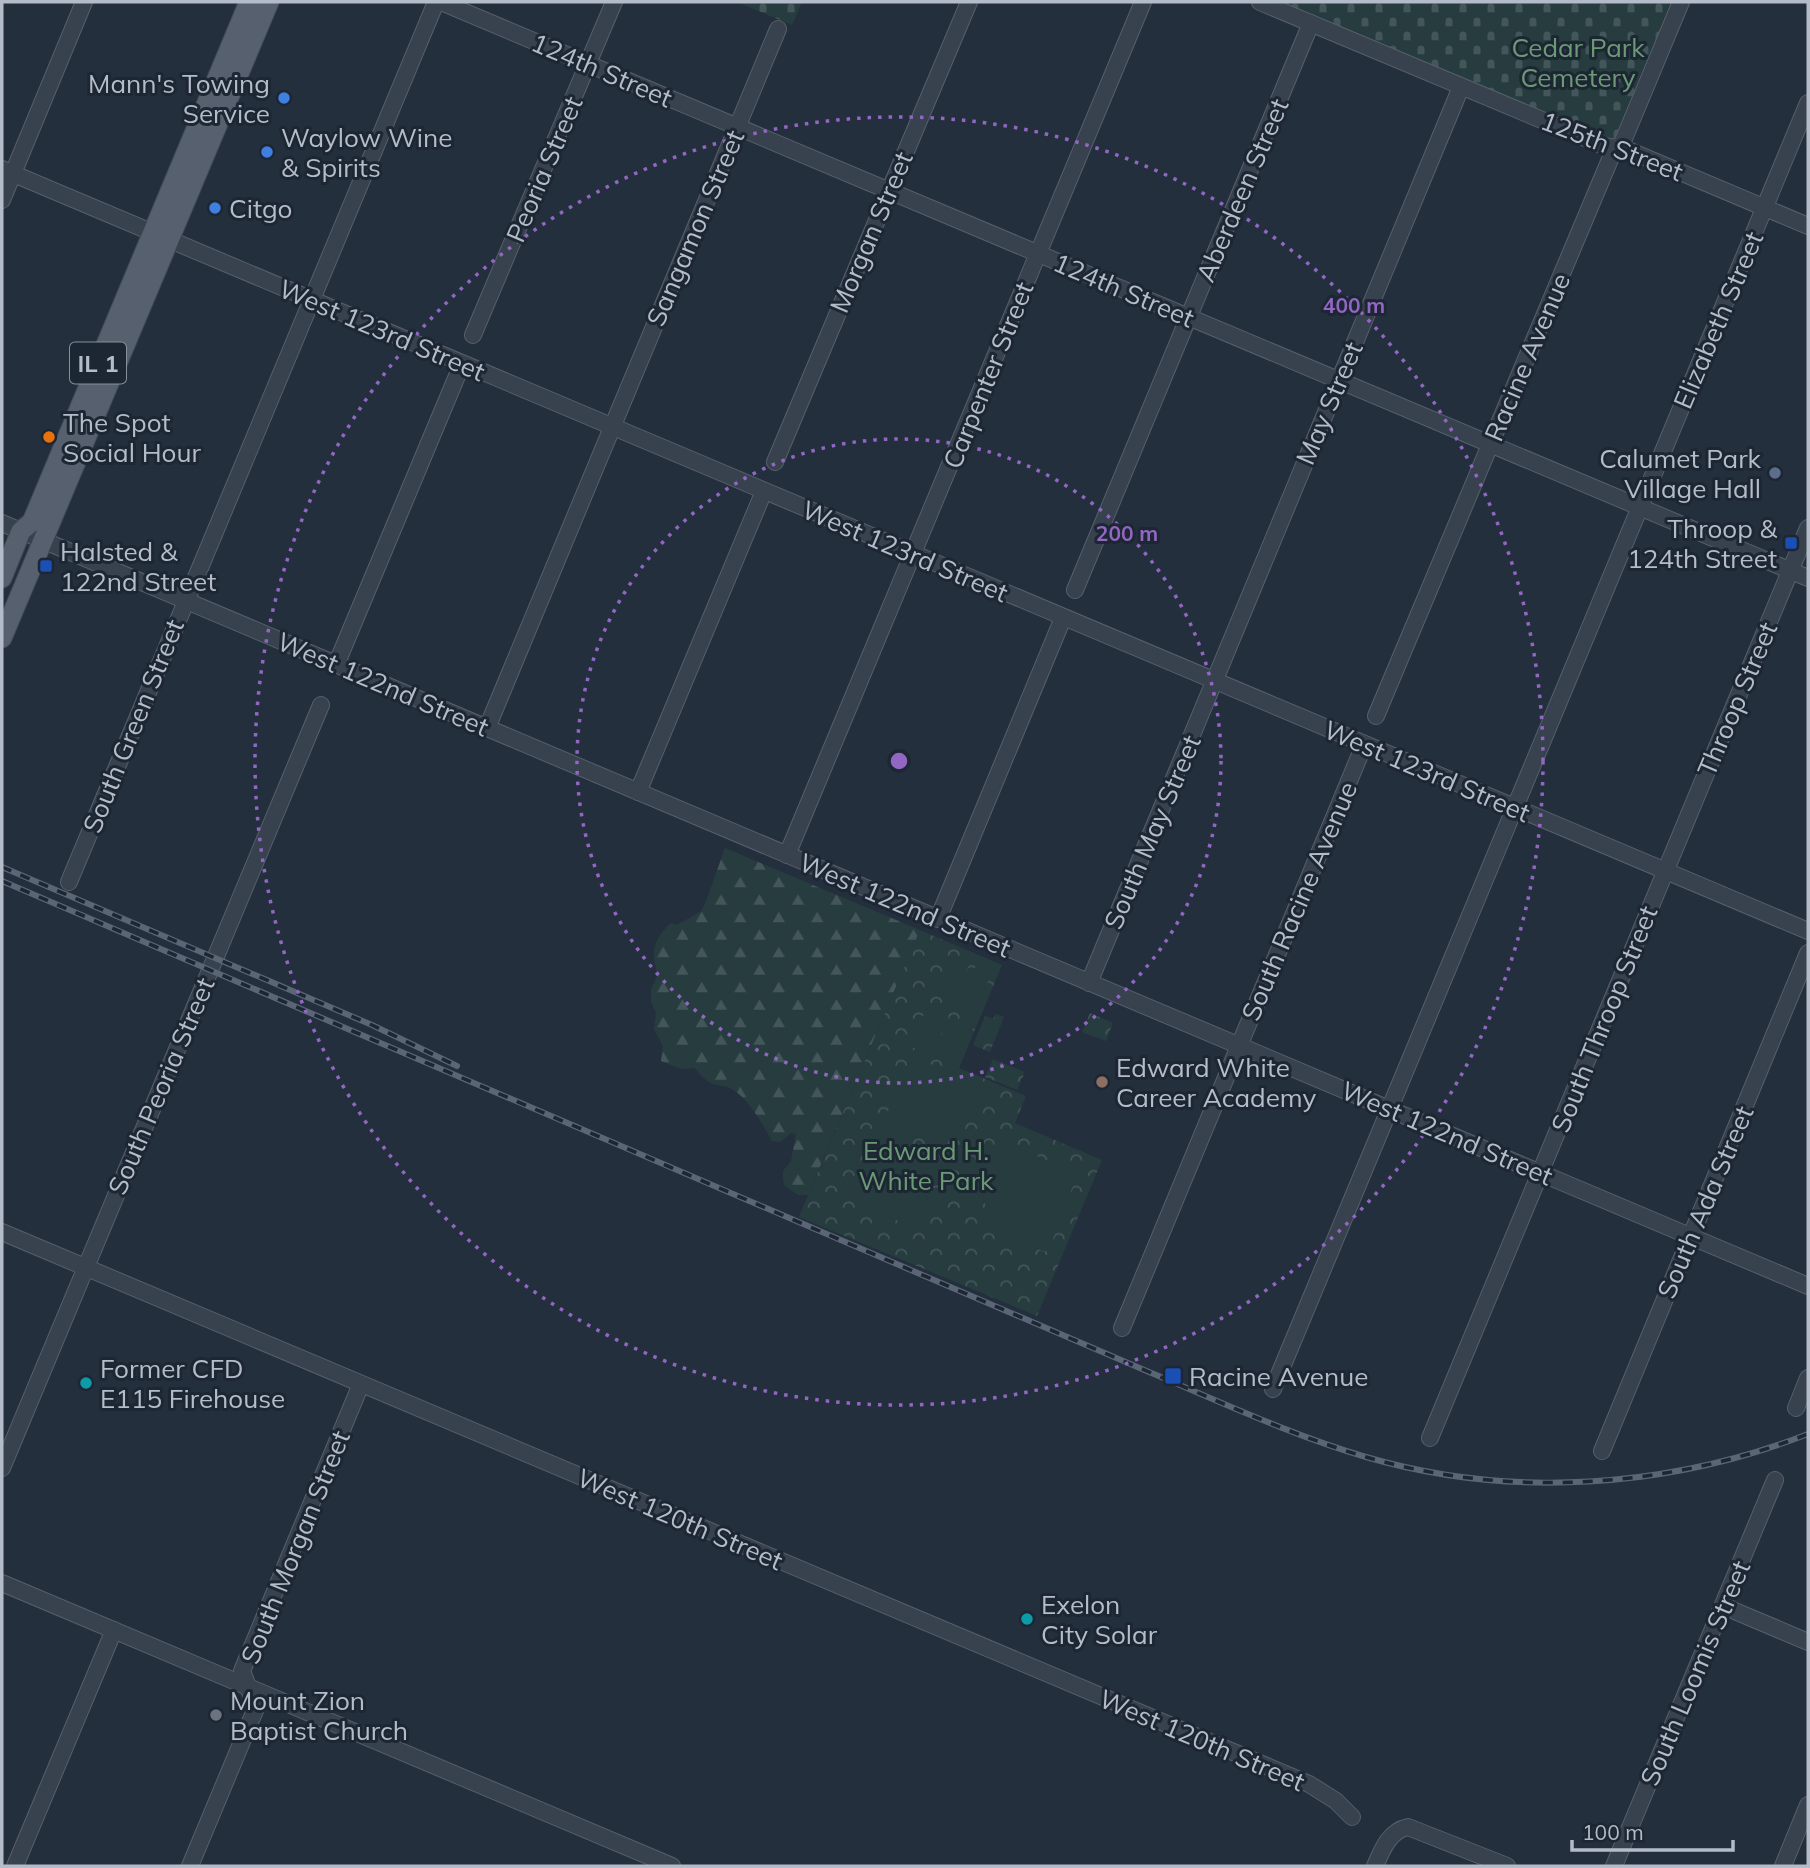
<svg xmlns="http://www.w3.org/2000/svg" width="1810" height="1868" font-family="Mulish,sans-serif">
	<defs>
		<pattern id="forest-firs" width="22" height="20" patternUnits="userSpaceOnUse" patternTransform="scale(1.75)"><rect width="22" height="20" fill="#263c3f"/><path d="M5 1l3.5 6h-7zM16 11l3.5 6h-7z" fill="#435659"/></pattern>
		<pattern id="cemetery-stones" width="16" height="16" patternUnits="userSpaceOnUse" patternTransform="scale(1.75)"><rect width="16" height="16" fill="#263c3f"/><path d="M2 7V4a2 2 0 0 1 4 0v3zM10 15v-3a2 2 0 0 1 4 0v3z" fill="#435659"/></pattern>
		<pattern id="park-crowns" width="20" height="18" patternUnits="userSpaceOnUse" patternTransform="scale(1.75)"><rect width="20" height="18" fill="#263c3f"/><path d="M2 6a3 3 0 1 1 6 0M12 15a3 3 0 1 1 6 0" fill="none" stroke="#435659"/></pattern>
	</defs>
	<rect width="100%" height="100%" fill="#242f3e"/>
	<!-- forest -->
	<path fill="url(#forest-firs)" d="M725,848L920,930L808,1195H798L784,1185L783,1178V1171L791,1161L796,1134L791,1133L780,1142L772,1141C763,1125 749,1099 732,1089C726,1085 718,1086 711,1083C704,1080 700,1073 694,1068L681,1069L661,1061L663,1046L654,1029L656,1013L651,1002V989L658,975C650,952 653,940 671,923L677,925C684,921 693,916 701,911C705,908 721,858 725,848Z"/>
	<!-- cemetery -->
	<g fill="url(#cemetery-stones)">
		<polygon points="737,2 802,2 792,25"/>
		<polygon points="1280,2 1673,2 1615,141 1606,140"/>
	</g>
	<!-- park -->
	<g fill="url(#park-crowns)">
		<polygon points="920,930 1002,965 959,1068 1026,1096 1015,1123 1102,1160 1037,1316 799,1217"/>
		<polygon points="1090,1013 1113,1023 1106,1041 1082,1032"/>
		<polygon points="996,1014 1004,1017 990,1052 973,1045 985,1016 993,1019"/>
		<polygon points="993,1059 1025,1072 1017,1090 985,1077"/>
	</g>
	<!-- garden -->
	<g fill="#263c3f">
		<polygon points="953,958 969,965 954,1000 938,993"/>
		<polygon points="975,967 991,974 976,1009 960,1002"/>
		<polygon points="927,1007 949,1016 932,1056 910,1046"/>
		<polygon points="952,1017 974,1026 957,1066 935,1057"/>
		<path d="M918,1059L988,1088C967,1134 927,1149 881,1128L907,1065Z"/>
		<path d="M875,1131C923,1150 941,1179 918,1229L852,1202L849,1191Z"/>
		<path d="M998,1139L1071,1171L1075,1181L1048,1252C988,1238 964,1194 998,1139Z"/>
	</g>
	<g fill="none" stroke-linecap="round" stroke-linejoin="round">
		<!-- minor casing -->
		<g stroke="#565f6c" stroke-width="18">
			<g id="minor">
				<polyline points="441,2 1808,578"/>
				<polyline points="1260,2 1604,146 1628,150 1808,226"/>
				<polyline points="2,169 1808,931"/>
				<polyline points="2,200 84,2"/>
				<polyline points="473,335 614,2"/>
				<polyline points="775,462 969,2"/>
				<polyline points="2,523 1808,1286"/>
				<polyline points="1075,590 1311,23"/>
				<polyline points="336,665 462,364"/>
				<polyline points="1376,716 1611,157 1619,150 1626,134 1681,2"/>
				<polyline points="487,728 778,29"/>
				<polyline points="638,792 764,491"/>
				<polyline points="787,855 1143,2"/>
				<polyline points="69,882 436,2"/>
				<polyline points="938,919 1063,618"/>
				<polyline points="1089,983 1461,87"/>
				<polyline points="2,1232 1309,1784 1336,1801 1352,1817"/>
				<polyline points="1122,1328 1364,745"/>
				<polyline points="1273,1389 1808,103"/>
				<polyline points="1796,1408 1808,1378"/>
				<polyline points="1430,1438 1808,528"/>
				<polyline points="1602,1451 1808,953"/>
				<polyline points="2,1468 321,705"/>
				<polyline points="2,1583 672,1866"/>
				<polyline points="1723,1606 1808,1642"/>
				<polyline points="15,1866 114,1630"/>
				<polyline points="190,1866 256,1708 242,1671 361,1384"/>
				<path d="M1375,1866C1382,1850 1389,1831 1408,1827L1507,1866"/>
				<polyline points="1614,1866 1775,1480"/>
				<polyline points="1783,1866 1808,1805"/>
			</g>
		</g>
		<!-- major casing -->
		<g stroke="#414a57" stroke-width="21">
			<g id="major">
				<polyline points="2,578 21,531 32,522 249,2"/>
				<polyline points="2,638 269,2"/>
			</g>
		</g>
		<!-- minor -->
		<use href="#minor" stroke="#38414e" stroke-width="16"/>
		<!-- major -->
		<use href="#major" stroke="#56606e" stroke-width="19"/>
		<!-- rail casing -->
		<g stroke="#5a6575" stroke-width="6">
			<g id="rail">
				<polyline points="2,867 372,1025 457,1066"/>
				<path d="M2,881L1149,1372C1221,1402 1291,1435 1366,1457C1510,1499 1669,1488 1808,1434"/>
			</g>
		</g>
		<!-- rail -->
		<use href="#rail" stroke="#1d2633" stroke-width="3.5" stroke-dasharray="10" stroke-linecap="butt"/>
	</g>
	<!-- distance rings -->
	<g fill="none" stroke="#9266c3" stroke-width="3.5" stroke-dasharray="3.5 7">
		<circle cx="899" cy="761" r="322"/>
		<circle cx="899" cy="761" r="644"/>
	</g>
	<!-- markers -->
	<g fill="#3f7fe0" stroke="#1d2633" stroke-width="2.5">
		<circle cx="284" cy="98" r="7"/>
		<circle cx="267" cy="152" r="7"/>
		<circle cx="215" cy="208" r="7"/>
	</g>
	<circle fill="#e8710a" stroke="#1d2633" stroke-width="2.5" cx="49" cy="437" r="7"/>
	<circle fill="#5c6f8a" stroke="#1d2633" stroke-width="2.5" cx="1775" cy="473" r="7"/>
	<g fill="#1a4fb4" stroke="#1d2633" stroke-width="2.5">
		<rect x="1784" y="536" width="14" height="14" rx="3.5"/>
		<rect x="39" y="559" width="14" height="14" rx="3.5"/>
		<rect x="1164" y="1367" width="18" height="18" rx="3.5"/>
	</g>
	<circle fill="#8d6e63" stroke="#1d2633" stroke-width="2.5" cx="1102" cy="1082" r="7"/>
	<g fill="#0f9aa8" stroke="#1d2633" stroke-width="2.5">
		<circle cx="86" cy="1383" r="7"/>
		<circle cx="1027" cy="1619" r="7"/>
	</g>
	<circle fill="#6b7280" stroke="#1d2633" stroke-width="2.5" cx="216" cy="1715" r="7"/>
	<g text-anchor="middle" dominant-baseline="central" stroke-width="6" stroke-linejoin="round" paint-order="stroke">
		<!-- shield labels -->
		<rect fill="#1d2633" stroke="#878f9c" stroke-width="2" x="70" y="342.5" width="56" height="41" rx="5"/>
		<g font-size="24" font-weight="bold" fill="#b4bcc9">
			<text x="98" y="363">IL 1</text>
		</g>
		<!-- park labels -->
		<g font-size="26" fill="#6b9a76" stroke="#1d2633">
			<text x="1578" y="47">Cedar Park<tspan x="1578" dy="30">Cemetery</tspan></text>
			<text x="926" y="1150">Edward H.<tspan x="926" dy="30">White Park</tspan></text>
		</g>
		<!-- street labels -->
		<g font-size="26" fill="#b4bcc9" stroke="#1d2633">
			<text transform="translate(602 70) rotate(23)">124th Street</text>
			<text transform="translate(1612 146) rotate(21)">125th Street</text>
			<text transform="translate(544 169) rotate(-67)">Peoria Street</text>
			<text transform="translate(1242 190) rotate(-67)">Aberdeen Street</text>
			<text transform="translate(695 228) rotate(-67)">Sangamon Street</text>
			<text transform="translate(871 232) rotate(-67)">Morgan Street</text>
			<text transform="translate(1124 290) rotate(23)">124th Street</text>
			<text transform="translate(1718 320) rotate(-67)">Elizabeth Street</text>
			<text transform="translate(382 330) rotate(23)">West 123rd Street</text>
			<text transform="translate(1527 357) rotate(-67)">Racine Avenue</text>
			<text transform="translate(988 375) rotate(-68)">Carpenter Street</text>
			<text transform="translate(1329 403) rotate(-67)">May Street</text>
			<text transform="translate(905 551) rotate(23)">West 123rd Street</text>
			<text transform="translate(383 684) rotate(23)">West 122nd Street</text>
			<text transform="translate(1737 699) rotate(-67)">Throop Street</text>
			<text transform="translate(133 726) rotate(-68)">South Green Street</text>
			<text transform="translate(1427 771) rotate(23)">West 123rd Street</text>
			<text transform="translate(1152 832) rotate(-67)">South May Street</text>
			<text transform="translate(1299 901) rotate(-67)">South Racine Avenue</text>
			<text transform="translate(905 905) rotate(23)">West 122nd Street</text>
			<text transform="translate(1604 1019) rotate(-68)">South Throop Street</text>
			<text transform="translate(161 1086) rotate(-67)">South Peoria Street</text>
			<text transform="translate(1447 1133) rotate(23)">West 122nd Street</text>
			<text transform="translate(1705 1202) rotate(-67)">South Ada Street</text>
			<text transform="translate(680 1519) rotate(23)">West 120th Street</text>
			<text transform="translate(295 1547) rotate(-68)">South Morgan Street</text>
			<text transform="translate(1695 1673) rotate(-67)">South Loomis Street</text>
			<text transform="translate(1202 1740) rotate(23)">West 120th Street</text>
		</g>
		<!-- poi labels -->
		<g font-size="26" fill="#b4bcc9" stroke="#1d2633" text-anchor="start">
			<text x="270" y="83" text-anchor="end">Mann's Towing<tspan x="270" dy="30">Service</tspan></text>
			<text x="281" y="137">Waylow Wine<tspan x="281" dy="30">&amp; Spirits</tspan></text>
			<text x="229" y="208">Citgo</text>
			<text x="63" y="422">The Spot<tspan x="63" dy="30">Social Hour</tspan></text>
			<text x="1761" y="458" text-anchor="end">Calumet Park<tspan x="1761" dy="30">Village Hall</tspan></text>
			<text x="1777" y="528" text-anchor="end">Throop &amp;<tspan x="1777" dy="30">124th Street</tspan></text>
			<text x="60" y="551">Halsted &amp;<tspan x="60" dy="30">122nd Street</tspan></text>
			<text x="1116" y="1067">Edward White<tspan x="1116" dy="30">Career Academy</tspan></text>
			<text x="100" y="1368">Former CFD<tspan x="100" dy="30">E115 Firehouse</tspan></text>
			<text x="1189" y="1376">Racine Avenue</text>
			<text x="1041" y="1604">Exelon<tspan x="1041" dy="30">City Solar</tspan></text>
			<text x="230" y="1700">Mount Zion<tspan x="230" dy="30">Baptist Church</tspan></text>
		</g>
	</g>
	<circle cx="899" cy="761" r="10" fill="#9266c3" stroke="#1d2633" stroke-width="3.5"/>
	<g font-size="21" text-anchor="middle" font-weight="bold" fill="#9266c3" stroke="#1d2633" stroke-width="6" stroke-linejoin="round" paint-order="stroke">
		<text x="1354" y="313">400 m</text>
		<text x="1127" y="541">200 m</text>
	</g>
	<!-- border -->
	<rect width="1810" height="1868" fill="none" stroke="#b4bcc9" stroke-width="7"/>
	<!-- scale -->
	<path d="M1572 1840v10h161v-10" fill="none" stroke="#b4bcc9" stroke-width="3.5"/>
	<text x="1582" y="1840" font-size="21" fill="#b4bcc9" stroke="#1d2633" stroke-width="5" paint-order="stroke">100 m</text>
</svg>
